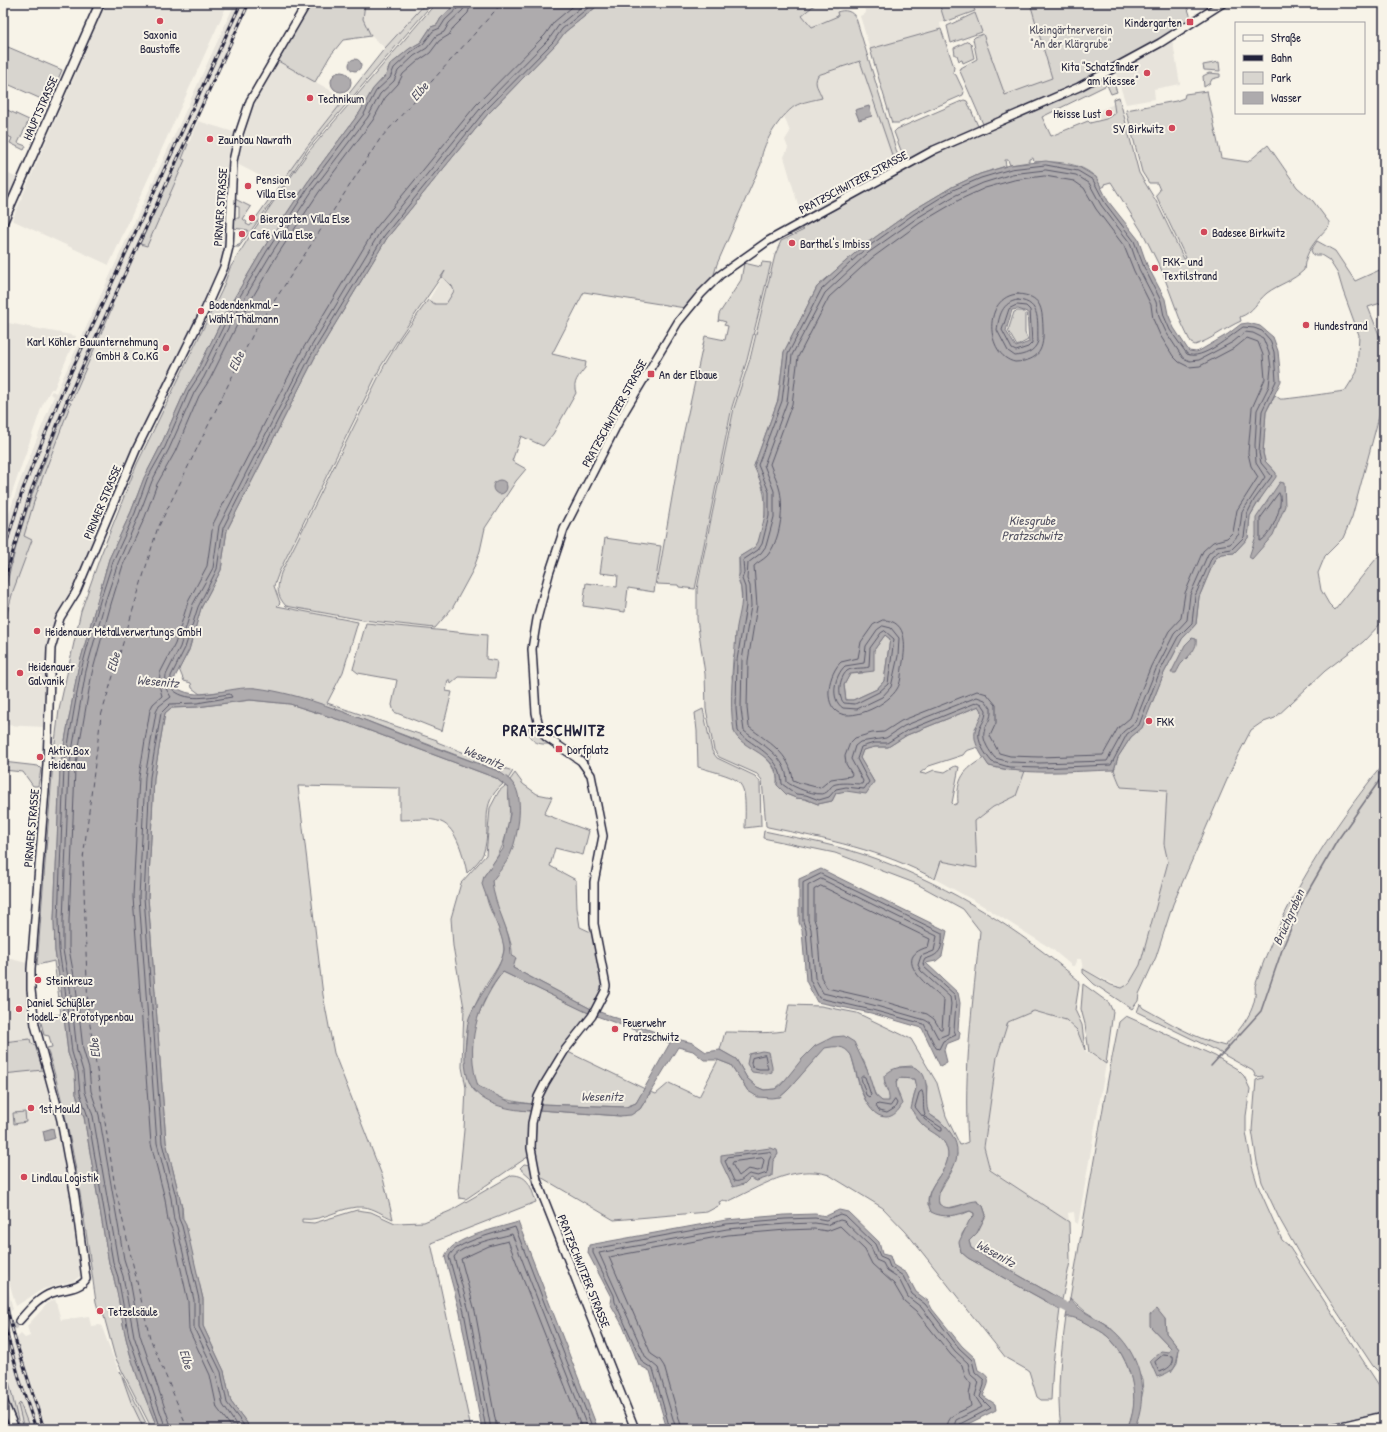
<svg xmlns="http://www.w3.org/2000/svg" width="1387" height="1432" font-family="'Patrick Hand',sans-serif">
	<rect width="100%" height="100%" fill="#f7f3e8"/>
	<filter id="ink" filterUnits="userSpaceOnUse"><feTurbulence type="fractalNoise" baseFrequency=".025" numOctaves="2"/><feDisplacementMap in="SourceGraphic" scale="8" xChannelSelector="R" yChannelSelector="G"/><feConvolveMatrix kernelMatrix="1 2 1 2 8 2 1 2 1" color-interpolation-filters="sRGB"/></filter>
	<g filter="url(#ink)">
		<!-- built -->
		<g fill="#e7e3db" fill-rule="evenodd">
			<polygon points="106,3 228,3 109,265 12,220"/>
			<path d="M235,3H251L140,244L147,245L185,160L182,159L198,121L237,133L224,258L213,287L72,593L53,625L50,642L45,727L3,725V629L13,591L32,540L23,536L36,495L71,403L68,402L33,492L3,598V533L18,486L54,396L50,394L52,391L56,393ZM112,306L113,307L72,400L69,398Z"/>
			<polygon points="365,3 426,3 385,48 371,36 363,19"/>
			<polygon points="817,3 863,3 864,8 878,7 891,3 939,3 945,22 940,23 941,29 870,49 860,16 866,13 864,8 849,5 837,8 839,16 812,27 802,15"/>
			<polygon points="972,3 1030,3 1052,78 1005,96"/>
			<polygon points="1169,40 1173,43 1180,84 1154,89 1155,99 1126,104 1115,71"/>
			<polygon points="278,61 346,99 306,148 280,186 237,164 253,104 257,105 254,103"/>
			<polygon points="860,61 894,161 899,160 900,166 892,170 890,168 886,169 883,171 883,177 855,190 853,188 849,190 848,195 810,216 807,215 802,218 784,157 788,148 785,140 790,132 784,116 795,106 822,98 816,85 815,81 818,75"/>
			<polygon points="1114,104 1115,113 1105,119 1097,120 1094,113"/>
			<polygon points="3,171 19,179 3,216"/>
			<polygon points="442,277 452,286 454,291 446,304 435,304 429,300"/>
			<polygon points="3,322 76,336 54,389 51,389 42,406 3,519"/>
			<polygon points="1114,770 1121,787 1167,790 1164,844 1168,862 1140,965 1129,984 1122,988 1083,969 1081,959 1077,959 1074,966 1072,966 1052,949 980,904 935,879 941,861 977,868 975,821 993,807 1016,796 1025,771"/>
			<polygon points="3,957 27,963 29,1003 36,1038 60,1125 79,1240 80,1276 74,1281 43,1289 16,1306 3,1260"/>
			<polygon points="1034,1011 1066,1020 1077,1030 1084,1050 1106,1064 1078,1224 1075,1222 1074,1212 1068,1213 1069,1222 990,1169 984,1147 997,1057 1008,1022"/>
			<polygon points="3,1271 13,1309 3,1318"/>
			<polygon points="55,1299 61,1320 89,1316 91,1326 100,1325 102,1327 113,1357 144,1429 20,1429 10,1389 3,1350 21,1334 25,1338 30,1336 27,1326 48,1303"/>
		</g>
		<!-- green -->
		<g fill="#d8d5cf" stroke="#7d7c85" fill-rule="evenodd">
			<polygon points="311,3 365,3 363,19 371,36 343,40 330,56 315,82 278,61"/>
			<polygon points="426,3 433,3 308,149 284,185 239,247 233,247 239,245 248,230 233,228 234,218 239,218 239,207 235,206 235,199 251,207 243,219 247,222 246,224 250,226 306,148 385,48"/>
			<path d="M436,3H457L441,18L437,25L431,27L421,42L409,49L390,65L386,75L373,89L360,112L307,183L263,249L226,312L196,373L186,389L161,445L144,478L131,512L109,559L78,669L60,768L54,920L55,951L61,989L68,1053L75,1073L76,1094L84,1117L109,1263C118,1287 120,1313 126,1338C133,1369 146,1400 158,1429H152L115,1357L102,1309H98L96,1302C84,1217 73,1131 47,1048L52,1047L49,1036L44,1035L40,1018L61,1014L54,961L37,965L54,750L59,710L81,611L100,557L137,464L222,290L230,268L253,231L309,151Z"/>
			<path d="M601,3H817L802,15L812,27L838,16L837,12C845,9 852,11 856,18L898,156L893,158L860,61L818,75C813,85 819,88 822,98C814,100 802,102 795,106C780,116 760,146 761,164L717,264L713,278L688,307L685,308L584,292L552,354L586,362L585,368C579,376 572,382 576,393L553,434L543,446L521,436L512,461L526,469L516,481L485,528L480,551L473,570L453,607L435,628L363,620L286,606C276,595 277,587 281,573L384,366L401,338L428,300L435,304H446L454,291L452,286L442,277L445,271L399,338L381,366L279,572L274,586L280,603L277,606L358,622L343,672L327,703L437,740V742L500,767L513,771L508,779L498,771L346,713L285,694L254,688L200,694L192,688L191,683L184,681L179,669L189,650L201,608L221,570L227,530L314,359L387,238L487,115L556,44L565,32Z"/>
			<polygon points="939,3 972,3 975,11 945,22"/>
			<path d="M1030,3H1186L1192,21C1126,62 1057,94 986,126L983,124L959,69L977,59L973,39L975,37L983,34L1005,95L1052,78Z"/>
			<polygon points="975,13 982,32 951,43 947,26"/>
			<polygon points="941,29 954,67 953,73 956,75 964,92 963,95 899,123 892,123 870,49"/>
			<polygon points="968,41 971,44 974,58 963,63 962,60 959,61 957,55 955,55 954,48"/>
			<polygon points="8,47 62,70 48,102 3,82 3,59"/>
			<polygon points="1219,62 1220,71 1204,70 1203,65"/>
			<polygon points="1209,73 1220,74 1220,77 1212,79 1210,83 1204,87 1203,76"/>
			<path d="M1108,74L1112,78L1117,92L1111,94L1107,85L1042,117L1051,136L1088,121L1090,123L1106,119L1115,113L1113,99L1119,97L1139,173L1156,201L1184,259L1186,258L1156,195L1160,190L1157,183H1149L1142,172L1126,110L1176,101L1184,98L1185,94L1207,91L1221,158L1248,162L1268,145L1297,187L1313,201L1325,217L1329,222V226C1316,240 1305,251 1304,270C1293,281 1279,284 1267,293C1256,302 1254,312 1240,317L1241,321C1225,328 1211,340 1195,345L1191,343L1181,322L1162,271L1144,235L1111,182L1104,184L1105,186L1101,188C1099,185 1098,179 1095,177C1081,162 1053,161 1034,162L1033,158L1029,159V162L1010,165L1008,160H1005L1006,166L980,174L952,187L912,211L863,246L817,287L784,352L778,400L754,466C765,489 769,507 761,533C760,537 759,543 755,547C751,551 744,554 739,557V583L741,588L742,606L736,634V647L733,659L732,675L738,738C754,749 780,762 777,785L786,794L796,798L805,799L818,804L832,801L836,793L874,782L860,758L863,750L875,747H888L907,735L979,706L982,710L981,720L975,728L978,747L966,751L963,755L929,766L920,773L925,774L934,770L945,772L955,766L959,767L952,803L954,805L958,803C956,779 964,769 984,758L989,766L1008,770L1025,771L1016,796L993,807L975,821L977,868L941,861L935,879C883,850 825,839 768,827L766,826L762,780L757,774L719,757L714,750L706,709L705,674L697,619V589L702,563L734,408L750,359L775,255L781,241L804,230L803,229L776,241L935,153L1011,121Z"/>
			<polygon points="964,100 967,101 978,126 976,130 909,163 905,161 894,132 897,129"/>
			<polygon points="3,108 29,120 18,143 26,146 24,150 10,143 12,138 3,134"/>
			<polygon points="186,143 188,144 182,159 185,160 147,246 140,244"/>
			<path d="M1317,241L1335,251L1355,281L1384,268V302L1368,307L1384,347L1383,402L1352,517L1343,538L1325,556L1318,573L1321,590L1329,604L1335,610L1384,549V620L1363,642L1325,671L1275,718L1261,723L1251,730L1236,759L1173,904L1156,957L1139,994L1138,1001L1132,1009L1094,984L1083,973V969L1111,985L1122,988L1129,984L1140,965L1168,862L1164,844L1167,790L1121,787L1114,770L1118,757L1131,737L1142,727L1164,673L1182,639L1196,624L1199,597L1215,559L1221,554L1234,553L1248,538L1250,516L1276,473L1265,461L1263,453L1266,412L1275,395C1277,396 1278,398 1280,399C1284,400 1336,392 1345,391L1357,372L1359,335L1343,291L1338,274L1329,260L1321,255H1313L1311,250Z"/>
			<polygon points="762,262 771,263 747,360 732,407 695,589 679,587 678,585 657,584 681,445 705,336 725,340 728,326 724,325 726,322 719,320 718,322 719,314 741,280 744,263 761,267"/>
			<polygon points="112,305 113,306 72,400 69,399"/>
			<polygon points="1017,311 1023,311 1025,314 1025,333 1028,340 1017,346 1008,331 1014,312"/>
			<polygon points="68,402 71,403 36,495 24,536 32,540 13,591 3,629 3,598 19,535 33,492"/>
			<polygon points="605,538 661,546 654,592 628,588 625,612 583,606 586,583 617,587 618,575 600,573"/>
			<polygon points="366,623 487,635 486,659 497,661 495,678 459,677 451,684 450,680 448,680 446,691 452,692 442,731 394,712 392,705 397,680 358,673 353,669"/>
			<polygon points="885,635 890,639 884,681 877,689 853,700 846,700 844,685 850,674 863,673 874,650"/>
			<path d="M250,700L290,704L349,723L496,778L503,784C478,805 492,825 484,851C482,859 473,867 467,873C464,858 457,828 441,822C429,817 413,820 400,820V788L298,786L323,995L334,1053L383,1178L393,1219C383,1215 374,1208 364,1207C342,1205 324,1222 302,1219V1222L314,1223L357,1210L371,1212L395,1223L424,1222L450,1211L512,1175C529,1175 531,1188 536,1202L431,1243L471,1429H249L247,1423L231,1402L224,1371L203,1326V1299L183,1218L182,1207L166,1142L148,897L154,778L165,713L171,708L197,707Z"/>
			<path d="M703,709L712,751L717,758L755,776L760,782L761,826L745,828C746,777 746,781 698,767L697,731L695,713Z"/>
			<path d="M534,723L549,742L548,744C537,745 527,740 529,727Z"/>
			<polygon points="575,748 587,751 589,756 587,763 572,750"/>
			<polygon points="3,762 38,766 41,769 38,786 33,786 23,772 3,770"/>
			<path d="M1384,763V1370L1378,1371L1373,1366L1302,1259L1279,1218L1262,1182L1257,1162L1252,1130L1256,1080L1263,1078V1076L1256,1077L1253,1071L1219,1052L1137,1012L1140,1004L1143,1008C1169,1022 1195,1039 1225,1046C1240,1029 1258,1010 1255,986C1282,904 1330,830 1384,763Z"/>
			<path d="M515,773L523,784L537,794L552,797L544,814L589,831L583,855L555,848L550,866L576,880L577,908L580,927L593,933L603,978L602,994L593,1010L513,968C512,960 513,949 510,941C506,924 489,897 492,880C498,850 534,809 510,780Z"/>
			<path d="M505,786L508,788C513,822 506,849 484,876C485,885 485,895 488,903C492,916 505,937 504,949C503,962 493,974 486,985C466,1017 458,1052 473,1089L521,1110L531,1111L529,1156L466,1199L459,1198L458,1191L464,1130L466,1088L462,1067L464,1008L453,946L451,918L461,883L486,855L490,808L499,791Z"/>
			<path d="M764,831C802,839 842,846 879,860C951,887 1020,930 1078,980L1079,985L1075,1010L1082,1025L1085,1050L1077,1030L1066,1020L1034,1011L1008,1022L997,1057L984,1147L990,1170L1069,1222L1070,1262L1062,1300L971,1248L969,1241L977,1233L986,1215L983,1206L977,1201L944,1209L939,1204L937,1196L952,1171L957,1154L940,1121L929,1114L926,1107L927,1086L919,1070L912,1066L899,1067L884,1084L890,1096L889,1102C871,1105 870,1071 863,1060C858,1053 840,1043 833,1037L775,1089L764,1090L757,1087L747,1078L736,1059L720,1050L725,1032C745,1032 765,1034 784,1031L789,1005L821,1006L857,1013L911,1039L937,1083L946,1116L960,1145L968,1142C963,1072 973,1001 980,931L963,909L917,884L835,853L763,838Z"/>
			<path d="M503,972L591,1014L536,1097H534L532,1104C518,1102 487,1098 478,1086C470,1076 471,1035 475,1023C482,1006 491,986 503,972Z"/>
			<polygon points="1083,984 1109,1003 1113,1012 1106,1064 1089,1052 1085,1024 1081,1009"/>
			<path d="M1126,1016L1215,1056L1237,1069L1244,1076L1250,1089L1246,1116V1132L1252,1166L1258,1186L1282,1240L1288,1245L1384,1393V1411L1312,1429H1186L1184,1427L1134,1429L1143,1391L1142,1379L1110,1327L1086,1312L1070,1298L1110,1068L1119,1022ZM1165,1319L1166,1333L1179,1349L1177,1363L1171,1372V1348L1150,1326Z"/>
			<polygon points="30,1039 31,1043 35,1045 43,1070 3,1074 3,1042"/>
			<path d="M839,1045L847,1050L851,1055C858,1075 859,1106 882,1116L900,1096L895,1085L899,1078L914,1079C920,1091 908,1102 914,1114C923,1131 951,1135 948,1158C945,1175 926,1185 928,1205L963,1214L970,1211L974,1213V1216L962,1234L961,1252L968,1258L1060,1309L1053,1364L1051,1400H1041L1037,1397L1029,1371L1006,1358L906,1232L883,1208L829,1175C794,1163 758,1188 727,1202L723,1200L719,1202L720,1205L707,1212L614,1220L539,1176L534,1148L536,1119H537L539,1110L620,1116L640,1109L651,1092L656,1094L669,1083L699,1097L718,1060L731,1065L748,1091L780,1097L788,1090L825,1047ZM778,1154L757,1181L750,1178Z"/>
			<path d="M568,1052L645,1089L636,1103L626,1107L541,1104C545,1085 556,1069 568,1052Z"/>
			<polygon points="25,1112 26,1122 14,1124 13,1113"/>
			<polygon points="524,1164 531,1165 542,1200 540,1201 530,1177 520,1168"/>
			<path d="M1073,1316C1084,1322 1098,1328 1107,1336C1130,1357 1144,1402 1126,1429H1061C1056,1391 1061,1355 1066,1317Z"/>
			<polygon points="3,1356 20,1429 3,1394"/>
			<polygon points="120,1371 149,1429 144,1429 131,1402"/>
			<polygon points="20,1403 30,1429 24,1429 18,1405"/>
		</g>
		<!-- water -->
		<g fill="#aeabad" stroke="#76747f" fill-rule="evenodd">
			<path d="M457,3H601L565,32L556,44L487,115L387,238L314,359L227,530L221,570L201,608L189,650L175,677L174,685C193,705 231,685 256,688C303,694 349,714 392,731C427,745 463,758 498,771C504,775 510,779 514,785C525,800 517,840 510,855C506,864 498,873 492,881C494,908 511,928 511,955L516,958L513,968L593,1010L591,1014L584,1011L503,972C476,1003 465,1048 478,1086L510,1102L532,1104L531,1111C511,1110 486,1106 473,1089C464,1077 464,1055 466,1042C467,1034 467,1025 469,1018C477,997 501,971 504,950C505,941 486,897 482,884L484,876L503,849L510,814L508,788L496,778L349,723L290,704L250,700L197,707L171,708L165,713L154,778L148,897L166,1142L182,1207V1218L186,1225L203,1299V1326L224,1371L231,1402L247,1423L249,1429H158C146,1400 133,1369 126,1338C120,1313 118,1287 109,1263L84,1117L76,1094L75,1073L68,1053L61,989L55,951L54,920L60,768L78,669L109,559L131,512L144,478L161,445L186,389L196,373L226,312L263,249L307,183L360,112L373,89L386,75L390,65L409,49L421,42L431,27L437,25L441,18Z"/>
			<circle cx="355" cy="65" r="6"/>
			<circle cx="341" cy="82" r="10"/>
			<polygon points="869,106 872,116 859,120 855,110"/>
			<path d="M1046,161L1079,167L1096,177L1108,201L1138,239L1147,265L1165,299L1168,314L1174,328L1189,351L1196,352L1199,351L1228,334L1241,324L1248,323L1260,326L1273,337L1278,351L1281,381L1266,412L1263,453L1265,461L1276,473V477L1258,502L1250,516L1248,538L1234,553L1221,554L1215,559L1199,597L1196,624L1182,639L1164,673L1142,728L1131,737L1118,757L1114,770C1072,771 1030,776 989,766C982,756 971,741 976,728C978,721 981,720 982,711L979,706L907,735L888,747H875L863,750L860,758L874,782L866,794L846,791L836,793L832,801L818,804L805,799L796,798L786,794L777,785C782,753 739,750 734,731C728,702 734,664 736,634C737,619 744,605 741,589C741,585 738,582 738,578L740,573L739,557L755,547L758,542L765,516V492L754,466L778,400L784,352L817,287L863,246L912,211L952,187L980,174L1010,165ZM1018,309L1027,312L1029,342L1016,347L1006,331L1012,310ZM885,635L890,639L884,681L877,689L853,700H846L844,685L850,674L874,671V650Z"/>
			<circle cx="500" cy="487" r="7"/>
			<polygon points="1280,482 1284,483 1285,506 1273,535 1252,559 1249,557 1256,536 1256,518"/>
			<path d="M1192,638L1196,639C1198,648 1189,656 1183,662C1180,664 1178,670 1176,673H1171L1185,645Z"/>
			<polygon points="821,869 947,931 942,956 936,961 926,963 958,993 960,1003 958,1030 960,1032 959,1039 946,1044 944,1050 947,1062 940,1066 922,1028 871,1013 817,1002 806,981 802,930 799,922 799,879"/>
			<path d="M597,1011L669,1037L693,1043L706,1052L720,1050L736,1059L747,1078L757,1087L764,1090L775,1089L781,1085L802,1059L815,1046L833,1037L844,1036L854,1042L868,1072L875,1095L882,1101H889C890,1092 884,1085 884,1076C891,1069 897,1067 906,1067C936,1065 922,1102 929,1113C931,1116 935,1118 938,1120C948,1127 958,1140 957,1153C957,1173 935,1184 939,1204C952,1214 963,1201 977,1201L983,1206L986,1215L977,1233L969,1241L971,1248L1062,1300L1060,1309L968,1258L961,1252L959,1242L969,1221L974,1216V1213L970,1211C957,1215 944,1219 931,1212C919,1185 954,1172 947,1149C944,1136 933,1134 924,1126C919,1122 915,1114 911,1109L916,1088L914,1079L899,1078L896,1081L897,1090L902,1104C899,1111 893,1117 886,1117C863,1117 857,1071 851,1055C844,1045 836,1046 825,1048L788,1090L780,1097L771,1098L758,1097L748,1091L731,1065L718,1060H704L693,1051L678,1047L640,1109L631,1115L620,1116L539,1110L541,1104L626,1107L636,1103L670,1043L594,1015Z"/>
			<polygon points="762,1051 769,1052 772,1066 772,1072 767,1074 752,1072 747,1064 749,1054"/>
			<polygon points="53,1128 55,1138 45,1141 43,1131"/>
			<polygon points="770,1148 777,1150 778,1154 773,1161 772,1176 757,1181 750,1178 744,1184 733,1187 721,1162 721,1155"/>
			<path d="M839,1210L848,1212L879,1242L882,1254L890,1256L893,1265L906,1273L916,1292L928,1301L932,1309L962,1346L975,1358L978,1370C994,1378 988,1384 983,1396L995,1404L996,1410L958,1429H667L650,1371L639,1365L623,1326L610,1303L611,1297L588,1253L589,1245L726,1220L785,1215L815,1214L826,1216Z"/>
			<path d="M518,1222L598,1429H482L460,1313L445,1257C450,1237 500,1228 518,1222Z"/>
			<path d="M1070,1298C1078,1312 1098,1318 1109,1327C1141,1352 1150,1393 1134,1429H1126C1143,1402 1130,1356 1107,1336C1103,1332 1096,1329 1091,1326C1083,1322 1075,1316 1066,1317Z"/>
			<path d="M1157,1309L1165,1319L1166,1333L1179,1349C1176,1367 1175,1371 1157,1377L1150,1361L1161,1351L1169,1352L1171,1348L1150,1326V1315Z"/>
		</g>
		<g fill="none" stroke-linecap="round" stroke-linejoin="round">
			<!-- shore -->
			<g stroke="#5a5969" stroke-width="1">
				<path d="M1046,165L1078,171L1093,180L1105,203L1134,241L1144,267L1161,301L1164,316L1170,330L1187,354C1202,361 1230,336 1243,327L1254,328L1262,331L1270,340L1274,352L1276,381L1262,411L1259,453L1261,463L1272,476L1254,500L1247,514L1244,537L1232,549L1219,551L1212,557L1195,596L1192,623L1178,637L1160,671L1139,725L1127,734L1111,765L1039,768L1009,767L992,762C985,754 977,742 979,731C981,723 986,721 986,710L982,704L978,702L906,731L887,743H874L861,747L857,759L869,782L864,789L846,787L836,789L829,797L819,800L806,795L796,794L782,784C781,758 759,749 741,735L738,731L736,709L737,660L746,606L745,587L742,579L744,573L743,560L758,550L762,544L769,516V492L758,465L782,401L788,354L821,290L865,249L914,214L953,190L981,178L1011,169Z"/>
				<path d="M1046,170L1076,175L1089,183L1101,205L1130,243L1139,269L1156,302L1159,317L1166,332L1183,358L1190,361L1199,360L1233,342L1245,332L1253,333L1263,338L1269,353L1271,368L1269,386L1257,410L1255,445L1256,463L1265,477L1242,512L1239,534L1230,544L1217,546L1208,554L1190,595L1187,620L1174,634L1156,669L1135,722L1123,732L1107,761L1039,763L1010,762L995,758C990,752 982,741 984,732C986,723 992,720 991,708L985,700L977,697L904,726L886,738L860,742L855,746L851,759L863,781L862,784C853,784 846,782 836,784C830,785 830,791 825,793C818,797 792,787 787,782C787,756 762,745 744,731L741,709L742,660L751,606L750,586L747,579L748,563L761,553L766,546L774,517V491L764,465L787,402L792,355L825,293L868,253L917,218L956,195L983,183L1012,174Z"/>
				<path d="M1045,176L1074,181L1084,188L1096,209L1124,246L1134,271L1151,305L1153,319L1160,335L1173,356L1179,362L1189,367L1200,366L1236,347L1247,338L1258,342L1263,355L1265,379L1252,408L1248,453L1251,466L1258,477L1237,510L1233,532L1227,538L1213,542L1203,551L1185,593L1181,618L1169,631L1151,666L1130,718L1118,728L1103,755L1039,757L1010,756L999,753L990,736L996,723V705L987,694L977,691L901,721L884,732L872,733L855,738L850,743L845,756L846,764L852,774L851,776L831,779L820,788L800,783L793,780C790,753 768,742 749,727L747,708L748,661L757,606L754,566C758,562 763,560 767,556C780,541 784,510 780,491C778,481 773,473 770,464L792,404L798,357L829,297L872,258L920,223L959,200L985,188L1014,180Z"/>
				<path d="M1018,294C1041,296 1042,307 1043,327C1044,349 1040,361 1015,362C985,356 982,296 1018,294Z"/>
				<path d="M1018,300C1042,302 1037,323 1038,341C1035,352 1024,355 1015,356L1008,351L997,330C999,316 1002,302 1018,300Z"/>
				<polygon points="1017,305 1026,306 1030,310 1032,343 1028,347 1016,351 1012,349 1002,330 1009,309"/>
				<path d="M1279,493C1285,503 1271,537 1260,541V519Z"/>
				<path d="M883,620C910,620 905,651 902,668C901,675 901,683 897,689C889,703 855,721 839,713C822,704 829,673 841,662L858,658L861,642L873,625Z"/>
				<path d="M883,626L891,628L899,638L898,656L891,687L882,697L857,709L843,708C829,699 835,675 845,666L864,663L866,646L877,630Z"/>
				<path d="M885,631L894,639L888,684L879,692L855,704L844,703C837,696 839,678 847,671C852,667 863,669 869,667L870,648L881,633Z"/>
				<path d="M821,874L942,933C943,949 940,955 925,959L923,963L924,967L955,995L956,1003L954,1030L956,1035L943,1041L939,1049L936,1048L924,1024L872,1010L819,998L810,980L806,930L803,921V883Z"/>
				<polygon points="821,879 937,936 934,951 921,956 918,965 921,971 950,997 951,1004 948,1034 938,1038 930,1023 925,1020 873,1005 823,993 815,978 811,929 808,920 808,886"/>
				<path d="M821,886L930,939L928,947C889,958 930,987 944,1000L942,1029H940L934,1019L927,1014L875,999L827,988L821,977L817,928L814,919V890Z"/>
				<polygon points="765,1055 768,1069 759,1069 752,1067 751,1063 752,1058"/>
				<polygon points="863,1076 865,1077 871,1095 869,1097 866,1095 861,1078"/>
				<path d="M922,1091C925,1098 922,1107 925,1115L923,1117L915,1107L919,1093Z"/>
				<polygon points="895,1100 897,1103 895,1108 887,1113 879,1111 876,1106 878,1104 890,1106"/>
				<polygon points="925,1117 942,1128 942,1131 940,1131 924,1119"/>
				<path d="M769,1152L772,1154L769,1160L767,1173L758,1176L749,1174C744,1177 741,1183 734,1181L725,1161L728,1157Z"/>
				<polygon points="762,1158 764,1160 762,1169 758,1171 748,1169 739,1176 732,1164 733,1162"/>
				<path d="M1163,1355L1173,1356C1175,1365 1167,1370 1159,1372L1155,1362Z"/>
				<polyline points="161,1429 129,1337 118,1277 113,1262 88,1117 80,1093 78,1072 72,1052 65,989 59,950 58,920 64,768 81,670 100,601 113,561 135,513 147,479 165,447 189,391 200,374 230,313 267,251 310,185 364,114 376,91 390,78 394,68 411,52 423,44 433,31 440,28 445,20 459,7 460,3"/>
				<polyline points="166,1429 134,1336 123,1276 118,1261 93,1116 85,1092 83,1071 77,1051 70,988 63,950 63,921 69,768 86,671 105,602 118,563 139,515 152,481 169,449 194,393 204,377 234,316 271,254 314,188 368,117 380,94 394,81 398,71 414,56 427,48 436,36 444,32 449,23 463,10 465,3"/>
				<polyline points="172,1429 140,1335 129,1275 124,1259 99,1115 91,1091 89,1069 83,1049 76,987 69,949 69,921 75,769 92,673 111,604 123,565 145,517 157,484 175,452 199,396 210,379 240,319 276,257 319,192 373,120 385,98 398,84 403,74 418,61 430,53 439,41 449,35 454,27 468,13 471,3"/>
				<polyline points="233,1429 217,1408 210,1375 189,1330 188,1301 172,1229 168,1221 165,1199 151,1144 133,897 139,777 150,710 153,704 162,696 159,685 160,673 175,644 188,602 207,566 213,524 301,352 375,229 476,105 545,35 554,22 577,3"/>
				<polyline points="239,1429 223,1405 216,1374 194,1328 194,1300 177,1227 174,1220 171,1198 157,1143 139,897 145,777 156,712 159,706 171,697 165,687 166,675 180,647 193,604 213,568 219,526 306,355 380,232 480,109 549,39 559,25 586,3"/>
				<path d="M245,1429L243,1424L227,1403L221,1372L199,1327V1299L182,1226L179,1219L176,1197L162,1143L144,897L150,777L161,713L170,704L197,703L232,697L230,694C210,696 185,704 170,687L171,676L185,648L198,607L217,569L223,528L310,357L384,236L484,112L553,42L562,29L594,3"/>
				<path d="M486,1429L464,1312L449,1257C453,1242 501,1232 515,1227L593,1429"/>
				<path d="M491,1429L469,1311L454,1257C461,1245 498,1238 512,1234L588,1429"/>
				<polyline points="497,1429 475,1311 461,1259 489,1246 508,1241 582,1429"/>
				<polyline points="670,1429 653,1369 642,1362 615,1302 614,1295 593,1253 593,1249 726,1224 785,1219 815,1218 826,1220 840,1214 846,1216 875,1244 880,1256 887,1259 890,1267 903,1276 912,1294 925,1304 959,1348 972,1360 975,1372 984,1380 984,1385 980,1397 991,1408 960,1424 958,1429"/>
				<polyline points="676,1429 658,1368 646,1358 599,1253 727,1229 786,1224 815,1223 827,1225 840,1220 844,1221 871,1247 876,1260 883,1263 887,1271 899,1279 908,1297 921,1307 955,1351 968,1363 971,1375 979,1382 975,1396 982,1407 956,1420 953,1429"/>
				<path d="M682,1429L664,1366L660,1360L651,1354L609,1257L728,1235L786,1230L814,1229L827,1231L840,1226L865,1250L872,1264L894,1284L904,1301L916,1311L951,1355L962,1365L965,1376L971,1384L969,1395L971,1406C961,1413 947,1413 947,1429"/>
			</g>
			<!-- stream -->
			<polyline stroke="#76747f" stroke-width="1.5" points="1211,1066 1261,1011 1283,947 1304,898 1337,841 1384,774"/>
			<!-- river -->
			<polyline stroke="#aeabad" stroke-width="9" points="1051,1299 1079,1314"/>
			<!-- ferry -->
			<polyline stroke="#535263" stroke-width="1" stroke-dasharray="5 4" stroke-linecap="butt" points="188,1429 150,1338 115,1187 88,1012 83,859 101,716 157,530 254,332 380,139 502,3"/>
			<!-- tertiary-tunnel -->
			<polyline stroke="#ccc9c5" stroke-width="7" stroke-dasharray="7 3.5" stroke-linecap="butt" points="3,1336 19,1321"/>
			<!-- tertiary casing -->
			<g stroke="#22223b" stroke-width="10">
				<g id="tertiary">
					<path d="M19,1321C29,1310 38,1298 52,1293C63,1289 81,1289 86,1279L75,1197L61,1120L35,1025L31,990V969L47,764L51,648L60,618L76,592L84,573L136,450L205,310L224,267L229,247L233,161L239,134L250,101L307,3"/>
					<polyline points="3,1400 15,1429"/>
					<polyline points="635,1429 544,1199 537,1180 531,1148 532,1123 538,1097 545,1083 565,1050 592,1016 605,991 606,986 594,924 594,882 603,836 591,775 581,761 546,737 539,726 536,713 532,649 537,619 549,574 564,529 620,419 678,322 701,294 720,275 768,241 934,150 1079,87 1160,43 1223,3"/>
				</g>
			</g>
			<!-- secondary casing -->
			<g stroke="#22223b" stroke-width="11">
				<polyline id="secondary" points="3,222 100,3"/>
			</g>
			<!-- trunk casing -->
			<g stroke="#22223b" stroke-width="12">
				<g id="trunk">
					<polyline points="1333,1429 1384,1417"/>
					<polyline points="1369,1429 1384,1425"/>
				</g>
			</g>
			<!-- tertiary -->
			<use href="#tertiary" stroke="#f7f3e8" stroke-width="7"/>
			<!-- secondary -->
			<use href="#secondary" stroke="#f7f3e8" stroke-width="8"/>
			<!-- trunk -->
			<use href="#trunk" stroke="#f7f3e8" stroke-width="9"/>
			<!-- rail casing -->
			<g stroke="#22223b" stroke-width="3">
				<g id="rail">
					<polyline points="3,554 23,489 65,385 241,3"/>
					<polyline points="3,585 31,491 68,398 249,3"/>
					<polyline points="3,1293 15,1339 44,1429"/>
					<polyline points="3,1320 20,1381 36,1429"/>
					<polyline points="3,1348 3,1350"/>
				</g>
			</g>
			<!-- rail -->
			<use href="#rail" stroke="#f7f3e8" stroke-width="1.5" stroke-dasharray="4.5" stroke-linecap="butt"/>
		</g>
	</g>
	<!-- markers -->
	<g fill="#d1495b" stroke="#f7f3e8" stroke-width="1.5">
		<circle cx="160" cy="21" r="4"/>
		<rect x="1186" y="18" width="8" height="8" rx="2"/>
		<circle cx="1147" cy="73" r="4"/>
		<circle cx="310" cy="98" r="4"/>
		<circle cx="1109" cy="113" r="4"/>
		<circle cx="1172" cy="128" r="4"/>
		<circle cx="210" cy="139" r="4"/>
		<circle cx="248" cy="186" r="4"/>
		<circle cx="252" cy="218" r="4"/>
		<circle cx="1204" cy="232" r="4"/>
		<circle cx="242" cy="234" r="4"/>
		<circle cx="792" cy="243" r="4"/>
		<circle cx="1155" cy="268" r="4"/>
		<circle cx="201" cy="311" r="4"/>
		<circle cx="1306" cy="325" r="4"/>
		<circle cx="166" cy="348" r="4"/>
		<rect x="647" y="370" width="8" height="8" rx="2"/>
		<circle cx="37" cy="631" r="4"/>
		<circle cx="20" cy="673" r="4"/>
		<circle cx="1149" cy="721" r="4"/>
		<rect x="555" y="745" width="8" height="8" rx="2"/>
		<circle cx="40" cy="757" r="4"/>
		<circle cx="38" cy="980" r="4"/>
		<circle cx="19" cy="1009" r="4"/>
		<circle cx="615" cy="1029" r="4"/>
		<circle cx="31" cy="1108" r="4"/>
		<circle cx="24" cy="1177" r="4"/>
		<circle cx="100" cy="1311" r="4"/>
	</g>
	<g text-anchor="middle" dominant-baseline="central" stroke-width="4" stroke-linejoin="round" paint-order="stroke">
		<!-- poi labels -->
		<g font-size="12" fill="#22223b" stroke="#f7f3e8" text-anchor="start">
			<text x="1182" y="22" text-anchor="end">Kindergarten</text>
			<text x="160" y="34" text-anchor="middle">Saxonia<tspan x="160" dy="14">Baustoffe</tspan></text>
			<text x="1139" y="66" text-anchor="end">Kita "Schatzfinder<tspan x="1139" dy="14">am Kiessee"</tspan></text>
			<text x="318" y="98">Technikum</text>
			<text x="1101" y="113" text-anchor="end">Heisse Lust</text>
			<text x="1164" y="128" text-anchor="end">SV Birkwitz</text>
			<text x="218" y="139">Zaunbau Nawrath</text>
			<text x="256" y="179">Pension<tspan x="256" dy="14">Villa Else</tspan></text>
			<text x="260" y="218">Biergarten Villa Else</text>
			<text x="1212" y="232">Badesee Birkwitz</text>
			<text x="250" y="234">Café Villa Else</text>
			<text x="800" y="243">Barthel's Imbiss</text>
			<text x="1163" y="261">FKK- und<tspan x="1163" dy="14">Textilstrand</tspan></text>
			<text x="209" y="304">Bodendenkmal -<tspan x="209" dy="14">Wählt Thälmann</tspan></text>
			<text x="1314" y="325">Hundestrand</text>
			<text x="158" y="341" text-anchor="end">Karl Köhler Bauunternehmung<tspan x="158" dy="14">GmbH &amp; Co.KG</tspan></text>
			<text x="659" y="374">An der Elbaue</text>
			<text x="45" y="631">Heidenauer Metallverwertungs GmbH</text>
			<text x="28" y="666">Heidenauer<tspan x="28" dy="14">Galvanik</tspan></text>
			<text x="1157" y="721">FKK</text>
			<text x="567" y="749">Dorfplatz</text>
			<text x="48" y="750">Aktiv.Box<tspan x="48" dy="14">Heidenau</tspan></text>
			<text x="46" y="980">Steinkreuz</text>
			<text x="27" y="1002">Daniel Schüßler<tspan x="27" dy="14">Modell- &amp; Prototypenbau</tspan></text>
			<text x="623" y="1022">Feuerwehr<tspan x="623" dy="14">Pratzschwitz</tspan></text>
			<text x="39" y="1108">1st Mould</text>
			<text x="32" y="1177">Lindlau Logistik</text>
			<text x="108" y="1311">Tetzelsäule</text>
		</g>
		<!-- park labels -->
		<g font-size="12" fill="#504f60" stroke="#f7f3e8">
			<text x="1071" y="29">Kleingärtnerverein<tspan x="1071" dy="14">"An der Klärgrube"</tspan></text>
		</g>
		<!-- street labels -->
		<g font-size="12" fill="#22223b" stroke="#f7f3e8">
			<text transform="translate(40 108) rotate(-66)">HAUPTSTRASSE</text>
			<text transform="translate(853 182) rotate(-28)">PRATZSCHWITZER STRASSE</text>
			<text transform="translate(220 207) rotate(-86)">PIRNAER STRASSE</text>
			<text transform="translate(614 413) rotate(-61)">PRATZSCHWITZER STRASSE</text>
			<text transform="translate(102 502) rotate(-67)">PIRNAER STRASSE</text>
			<text transform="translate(31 828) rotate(-85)">PIRNAER STRASSE</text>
			<text transform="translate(584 1271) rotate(68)">PRATZSCHWITZER STRASSE</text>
		</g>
		<!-- water labels -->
		<g font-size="13" font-style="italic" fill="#535263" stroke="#f7f3e8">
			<text transform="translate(419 91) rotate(-49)">Elbe</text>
			<text transform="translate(236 361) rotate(-65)">Elbe</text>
			<text x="1032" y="520">Kiesgrube<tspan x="1032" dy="15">Pratzschwitz</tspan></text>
			<text transform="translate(113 662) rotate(-74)">Elbe</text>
			<text transform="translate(158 681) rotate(5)">Wesenitz</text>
			<text transform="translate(484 757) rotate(23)">Wesenitz</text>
			<text transform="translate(1288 917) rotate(-66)">Brüchgraben</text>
			<text transform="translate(94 1048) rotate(-97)">Elbe</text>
			<text x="602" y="1096">Wesenitz</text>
			<text transform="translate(996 1253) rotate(29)">Wesenitz</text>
			<text transform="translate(187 1359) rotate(74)">Elbe</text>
		</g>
		<!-- district labels -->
		<g font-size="16" font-weight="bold" letter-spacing="1" fill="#22223b" stroke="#f7f3e8">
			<text x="554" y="730">PRATZSCHWITZ</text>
		</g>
	</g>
	<!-- margin -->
	<rect width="1387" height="1432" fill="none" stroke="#f7f3e8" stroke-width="16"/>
	<rect x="8" y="8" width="1371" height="1416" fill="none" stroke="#22223b" stroke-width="1.5" filter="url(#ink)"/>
	<!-- legend -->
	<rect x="1235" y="22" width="130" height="92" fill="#f7f3e8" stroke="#a29fa3"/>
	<rect x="1243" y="35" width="20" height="6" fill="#f7f3e8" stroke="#a29fa3"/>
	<text x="1271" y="42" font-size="12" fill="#22223b">Straße</text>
	<rect x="1243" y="55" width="20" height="6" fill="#22223b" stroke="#a29fa3"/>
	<text x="1271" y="62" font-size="12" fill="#22223b">Bahn</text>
	<rect x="1243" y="72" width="20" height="12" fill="#d8d5cf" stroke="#a29fa3"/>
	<text x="1271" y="82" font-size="12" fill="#22223b">Park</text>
	<rect x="1243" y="92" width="20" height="12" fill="#aeabad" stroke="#a29fa3"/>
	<text x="1271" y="102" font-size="12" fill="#22223b">Wasser</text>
</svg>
